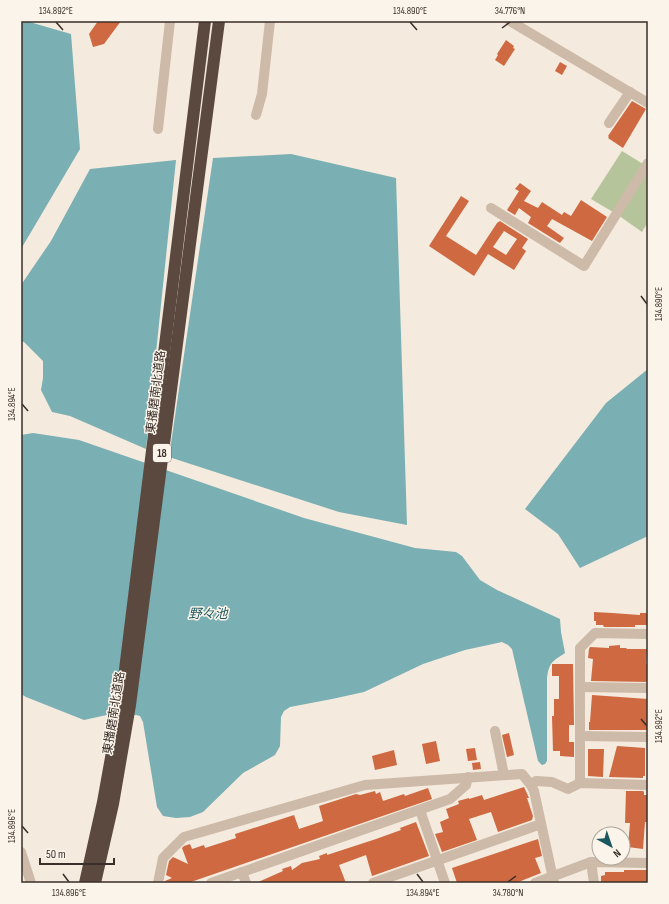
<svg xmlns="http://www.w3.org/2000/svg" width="669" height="904" font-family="'Sofia Sans Condensed','Noto Sans JP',sans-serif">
	<rect width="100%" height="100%" fill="#f4eadd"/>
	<!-- green -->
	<g fill="#b5c49b">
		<polygon points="622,151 643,164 613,212 591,199"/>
		<polygon points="648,169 648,222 642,232 618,215"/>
	</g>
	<!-- water -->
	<g fill="#7aafb3">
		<polygon points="21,21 26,21 71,34 80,149 21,249"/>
		<polygon points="291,154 396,178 407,525 339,512 169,457 213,158"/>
		<polygon points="176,160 146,449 70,416 52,412 41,390 43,378 43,361 24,342 21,341 21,285 51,241 90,169"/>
		<polygon points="648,369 648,536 580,568 558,534 525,509 606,403"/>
		<path d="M33,433L79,440L304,518L415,548L456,552L462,556L480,580L497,590L560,619L561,632L565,653C553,661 549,662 547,678V761L545,764L542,765L538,761L512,649L508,645L502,642L465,650L423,664L364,692L332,699L290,707L284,711L281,717L280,746L275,755L243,773L203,812L190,817L176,818L163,816L157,807L143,722L140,716L136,715L111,714L84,720L26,697L21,694V435Z"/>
	</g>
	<!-- building -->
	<g fill="#ce6941" fill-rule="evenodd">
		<polygon points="98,21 121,21 104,44 93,47 89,34"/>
		<polygon points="506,40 514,46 513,48 515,49 504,66 495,60 498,55 497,54"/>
		<polygon points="560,62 567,66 562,75 555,71"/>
		<polygon points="632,101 646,109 623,148 608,138 609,137 608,136"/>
		<polygon points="520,183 531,191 524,201 538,208 542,202 562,215 564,212 571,216 581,200 607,217 592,241 552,219 547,226 564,238 560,243 528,223 531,217 519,208 515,215 507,210 519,191 515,189"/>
		<path d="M461,196L469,201L446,236L476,255L497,223L500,221L528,239L522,248L526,251L514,270L488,254L474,276L429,246ZM504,231L517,239L506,255L493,247Z"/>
		<polygon points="594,612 612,613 640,615 640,613 648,613 648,625 635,625 635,627 604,627 603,625 596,625 596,621 594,621"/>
		<polygon points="620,645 620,648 627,648 626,649 647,649 646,664 648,664 648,682 591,681 593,659 588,658 589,649 590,647 609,648 609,646"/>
		<polygon points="552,664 573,664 574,725 569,725 569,742 574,742 574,757 560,756 560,751 553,751 552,716 554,716 554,699 559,699 559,676 552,676"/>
		<polygon points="592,695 648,699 648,730 589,730 589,722 590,722"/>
		<polygon points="509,733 514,755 507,757 502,735"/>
		<polygon points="436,741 440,761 426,764 422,744"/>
		<polygon points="617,746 645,748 645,776 643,776 643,778 609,777"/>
		<polygon points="475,748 477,760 468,761 466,749"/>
		<polygon points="588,749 604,749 603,777 588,776"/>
		<polygon points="394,750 397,765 375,770 372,756"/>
		<polygon points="480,762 481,769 473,770 472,763"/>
		<polygon points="524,787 529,798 527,798 533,816 532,820 498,832 491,812 469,819 477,840 442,852 435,834 443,832 440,822 449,818 446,809 459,804 458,801 469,798 469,799 482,795 484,800"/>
		<polygon points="428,788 432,799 188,883 165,883 165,881 172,878 166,875 169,861 173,857 188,864 182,848 184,846 190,844 192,849 204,845 205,848 236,838 235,834 294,815 299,829 323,821 319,806 356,794 360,795 375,791 376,794 380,792 383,801 404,794 405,796"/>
		<polygon points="626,791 643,791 644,792 644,795 648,795 648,822 645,822 643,849 628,847 630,823 625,823"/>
		<polygon points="416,822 429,856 372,876 366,855 339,865 346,883 256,883 283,871 282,869 291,866 292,870 302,863 320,859 319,856 327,853 327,855 376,839 401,830 400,828"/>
		<polygon points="538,839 542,856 535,858 541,873 516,883 457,883 452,868"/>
		<polygon points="624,870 648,870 648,883 601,883 601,876 605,875 605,872 624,872"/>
	</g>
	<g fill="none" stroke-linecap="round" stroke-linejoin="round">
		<!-- street -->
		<g stroke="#cdbaa8" stroke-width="10">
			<polyline points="510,21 648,103"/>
			<polyline points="256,115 262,94 270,21"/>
			<polyline points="609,123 630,92"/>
			<polyline points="158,129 170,21"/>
			<polyline points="491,208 584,266 648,163"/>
			<polyline points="580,687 648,688"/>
			<polyline points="495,731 504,775"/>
			<polyline points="580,736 648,737"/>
			<polyline points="580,783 580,648 595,633 648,634"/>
			<polyline points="531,785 536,781 552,782 568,789 580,783 648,785"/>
			<polyline points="420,810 445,883"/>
			<polyline points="21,852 31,883"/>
			<polyline points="591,862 594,883"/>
			<polyline points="242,872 246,883"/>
			<polyline points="158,883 163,858 184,837 365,785 522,774 531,785 534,791 554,883"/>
			<polyline points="211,883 450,799 466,785 468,777"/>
			<polyline points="373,883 541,824"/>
			<polyline points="535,883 591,862 648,863"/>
		</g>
		<!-- highway -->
		<g stroke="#5b493f" stroke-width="12">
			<polyline points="85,883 103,802 121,702 205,21"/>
			<polyline points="95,883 113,804 130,705 219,21"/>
		</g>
	</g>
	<!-- ticks -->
	<path fill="none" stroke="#392e28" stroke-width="1.5" d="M56,22L63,30M410,22L417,30M502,28L510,22M641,296L647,304M22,404L28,411M641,719L647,726M22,826L28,833M63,874L69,882M417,874L423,882M508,882L516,876"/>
	<g text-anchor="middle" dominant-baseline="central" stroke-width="3" stroke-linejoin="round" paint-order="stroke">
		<!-- shield labels -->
		<rect fill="#fbf4ea" stroke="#736962" stroke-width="1" x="153" y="444" width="18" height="18" rx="3"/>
		<g font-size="11" font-weight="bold" fill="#392e28">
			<text x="162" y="453">18</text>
		</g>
		<!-- street labels -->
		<g font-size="12" fill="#392e28" stroke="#fbf4ea">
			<text transform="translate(156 392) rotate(-83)">東播磨南北道路</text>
			<text transform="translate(114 713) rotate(-81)">東播磨南北道路</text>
		</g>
		<!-- water labels -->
		<g font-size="13" font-style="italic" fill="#1b575e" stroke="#fbf4ea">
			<text x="208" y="614">野々池</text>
		</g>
	</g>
	<!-- border -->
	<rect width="669" height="904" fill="none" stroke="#fbf4ea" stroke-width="44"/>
	<!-- north arrow -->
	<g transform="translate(611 846) rotate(140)"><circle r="19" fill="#fbf4ea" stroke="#ada59c"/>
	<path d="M0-3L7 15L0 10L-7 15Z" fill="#1b575e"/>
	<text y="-6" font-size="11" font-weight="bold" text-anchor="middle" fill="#392e28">N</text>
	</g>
	<!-- scale -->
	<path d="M40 858v6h74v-6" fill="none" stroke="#392e28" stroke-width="2"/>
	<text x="46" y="858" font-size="12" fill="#392e28" stroke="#fbf4ea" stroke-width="3" paint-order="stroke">50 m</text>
	<rect x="22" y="22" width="625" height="860" fill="none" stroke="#392e28" stroke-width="1.5"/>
	<g font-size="10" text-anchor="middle" fill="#392e28">
		<text x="56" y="14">134.892°E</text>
		<text x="410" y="14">134.890°E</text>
		<text x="510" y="14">34.776°N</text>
		<text transform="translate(658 304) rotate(-90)" y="4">134.890°E</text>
		<text transform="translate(11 404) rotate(-90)" y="4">134.894°E</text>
		<text transform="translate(658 726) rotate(-90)" y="4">134.892°E</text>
		<text transform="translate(11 826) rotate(-90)" y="4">134.896°E</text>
		<text x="69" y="896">134.896°E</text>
		<text x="423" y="896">134.894°E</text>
		<text x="508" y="896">34.780°N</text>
	</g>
</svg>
